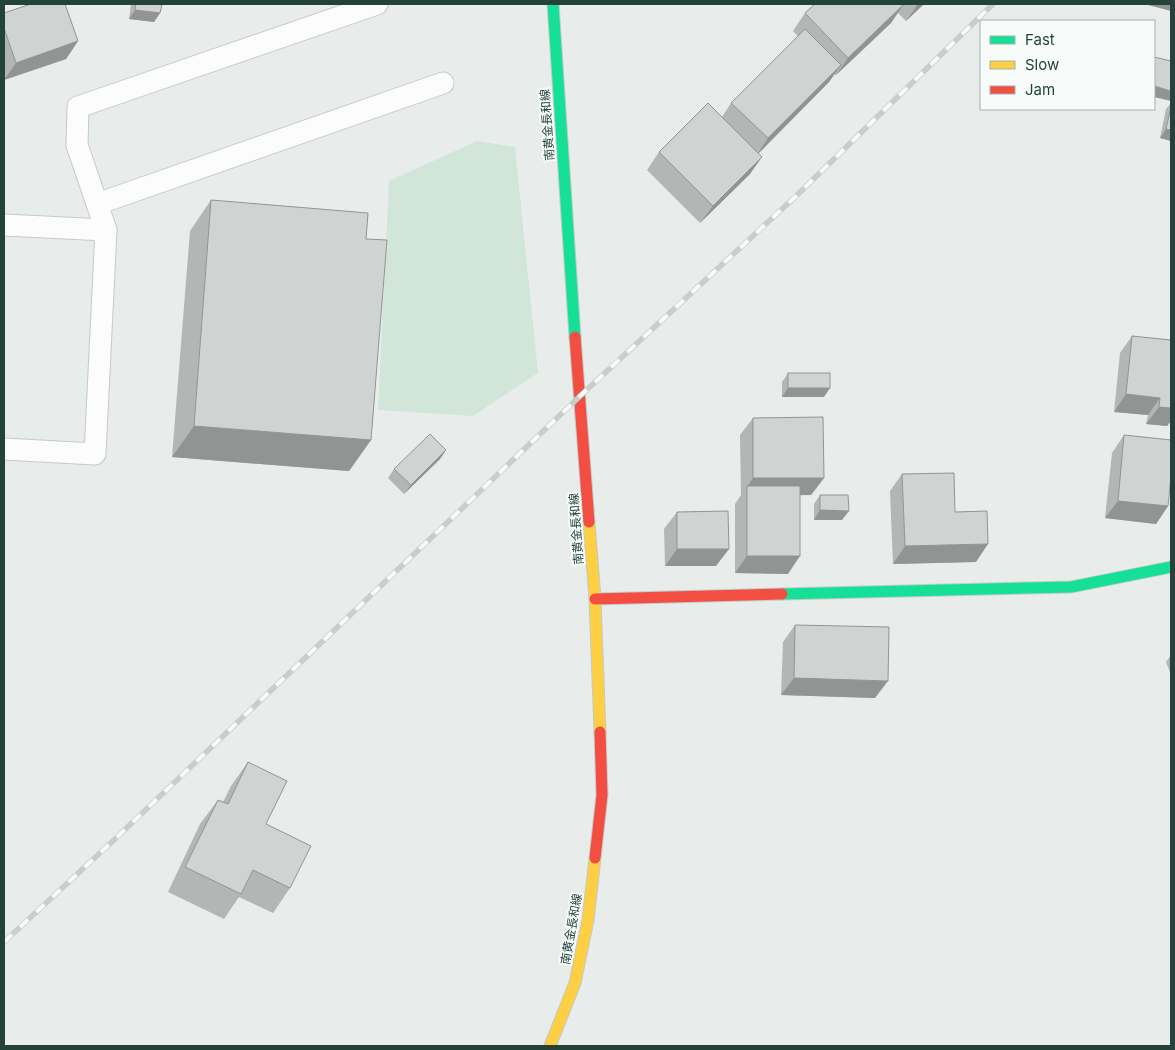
<svg xmlns="http://www.w3.org/2000/svg" width="1175" height="1050" font-family="Inter,'Noto Sans JP',sans-serif">
	<rect width="100%" height="100%" fill="#e8edeb"/>
	<!-- green -->
	<polygon fill="#d1e6d8" points="477,141 515,147 538,373 473,416 378,410 389,181"/>
	<g fill="none" stroke-linecap="round" stroke-linejoin="round">
		<!-- lane casing -->
		<g stroke="#c5cac8" stroke-width="23">
			<g id="lane">
				<polyline points="97,204 443,83"/>
				<polyline points="4,225 106,230 95,454 4,449"/>
				<polyline points="106,230 77,145 78,107 377,4"/>
			</g>
		</g>
		<!-- fast casing -->
		<g stroke="#c3cbc8" stroke-width="13">
			<g id="fast">
				<polyline points="553,4 575,337"/>
				<polyline points="782,594 1071,587 1171,567"/>
			</g>
		</g>
		<!-- slow casing -->
		<g stroke="#c3cbc8" stroke-width="13">
			<g id="slow">
				<polyline points="589,522 595,599 600,732"/>
				<polyline points="550,1046 575,983 588,920 595,858"/>
			</g>
		</g>
		<!-- jam casing -->
		<g stroke="#c3cbc8" stroke-width="13">
			<g id="jam">
				<polyline points="575,337 589,522"/>
				<polyline points="595,599 782,594"/>
				<polyline points="595,858 602,795 600,732"/>
			</g>
		</g>
		<!-- lane -->
		<use href="#lane" stroke="#fcfcfc" stroke-width="21"/>
		<!-- fast -->
		<use href="#fast" stroke="#16e098" stroke-width="11"/>
		<!-- slow -->
		<use href="#slow" stroke="#ffcf43" stroke-width="11"/>
		<!-- jam -->
		<use href="#jam" stroke="#f24e42" stroke-width="11"/>
		<!-- rail casing -->
		<g stroke="#c9cdcc" stroke-width="5.5">
			<polyline id="rail" points="4,942 115,839 579,397 795,197 993,4"/>
		</g>
		<!-- rail -->
		<use href="#rail" stroke="#f7fbf9" stroke-width="4" stroke-dasharray="11" stroke-linecap="butt"/>
	</g>
	<!-- wall -->
	<g fill="#b2b6b5">
		<polygon points="131,4 162,4 160,13 154,22 129,19"/>
		<polygon points="815,4 924,4 906,21 898,13 891,23 836,75 834,74 829,82 758,153 750,174 700,223 647,170 659,152 722,117 731,103 798,36 793,31 805,13"/>
		<polygon points="4,13 78,41 66,59 4,80"/>
		<polygon points="1171,103 1171,141 1160,138 1166,109"/>
		<polygon points="211,200 366,239 371,440 349,471 172,457 190,231"/>
		<polygon points="1132,336 1171,340 1171,421 1167,426 1146,424 1148,415 1114,412 1120,353"/>
		<polygon points="788,373 824,397 782,397 782,382"/>
		<polygon points="753,418 824,478 811,495 800,495 788,574 735,573 735,504 741,495 740,435"/>
		<polygon points="1124,435 1168,506 1156,524 1105,518 1112,453"/>
		<polygon points="446,450 440,459 404,494 388,478 394,469"/>
		<polygon points="902,474 955,512 976,562 893,564 890,491"/>
		<polygon points="820,495 842,520 814,520 814,504"/>
		<polygon points="677,512 716,566 665,566 664,529"/>
		<polygon points="795,625 875,698 781,695 783,642"/>
		<polygon points="1171,655 1171,675 1166,662"/>
		<polygon points="248,762 266,824 290,888 273,913 239,897 224,919 168,892 200,824 218,800 223,802 231,786"/>
	</g>
	<!-- shaded-wall -->
	<g fill="#919493">
		<polygon points="918,4 924,4 906,21"/>
		<polygon points="1144,4 1171,4 1171,11"/>
		<polygon points="903,5 891,23 836,75 848,58"/>
		<polygon points="135,10 160,13 154,22 129,19"/>
		<polygon points="78,41 66,59 4,80 16,63"/>
		<polygon points="841,65 829,82 756,156 768,138"/>
		<polygon points="1154,86 1171,91 1171,101 1154,97"/>
		<polygon points="1166,129 1171,130 1171,141 1160,138"/>
		<polygon points="762,157 750,174 700,223 713,206"/>
		<polygon points="788,388 830,388 824,397 782,397"/>
		<polygon points="1126,394 1160,398 1148,415 1114,412"/>
		<polygon points="1159,407 1171,408 1171,421 1167,426 1146,424"/>
		<polygon points="194,426 371,440 349,471 172,457"/>
		<polygon points="446,450 440,459 404,494 411,485"/>
		<polygon points="753,478 824,478 811,495 747,496 747,487"/>
		<polygon points="1118,501 1168,506 1156,524 1105,518"/>
		<polygon points="820,510 849,511 842,520 814,520"/>
		<polygon points="988,544 976,562 893,564 905,546"/>
		<polygon points="677,549 729,549 716,566 665,566"/>
		<polygon points="747,556 800,556 788,574 735,573"/>
		<polygon points="794,678 888,681 875,698 781,695"/>
	</g>
	<!-- building -->
	<g fill="#cfd4d2" stroke="#919493">
		<polygon points="31,4 65,4 78,41 16,63 4,28 4,13"/>
		<polygon points="136,4 162,4 160,13 135,10"/>
		<polygon points="815,4 902,4 903,5 848,58 805,13"/>
		<polygon points="805,29 841,65 768,138 731,103"/>
		<polygon points="1154,57 1171,61 1171,91 1154,86"/>
		<polygon points="708,103 762,157 713,206 659,152"/>
		<polygon points="1171,107 1171,130 1166,129"/>
		<polygon points="211,200 368,213 366,239 387,240 371,440 194,426"/>
		<polygon points="1132,336 1171,340 1171,408 1159,407 1160,398 1126,394"/>
		<rect x="788" y="373" width="42" height="15"/>
		<polygon points="823,417 824,478 753,478 753,418"/>
		<polygon points="430,434 446,450 411,485 394,469"/>
		<polygon points="1124,435 1171,440 1171,476 1168,506 1118,501"/>
		<polygon points="954,473 955,512 987,511 988,544 905,546 902,474"/>
		<rect x="747" y="486" width="53" height="70"/>
		<polygon points="820,495 848,495 849,511 820,510"/>
		<polygon points="728,511 729,549 677,549 677,512"/>
		<polygon points="795,625 889,627 888,681 794,678"/>
		<polygon points="248,762 287,781 266,824 311,846 290,888 253,870 241,894 185,867 218,800 228,804"/>
	</g>
	<g text-anchor="middle" dominant-baseline="central" stroke-width="4" stroke-linejoin="round" paint-order="stroke">
		<!-- street labels -->
		<g font-size="12" fill="#24423a" stroke="#f7fbf9">
			<text transform="translate(547 125) rotate(-94)">南黄金長和線</text>
			<text transform="translate(576 529) rotate(-94)">南黄金長和線</text>
			<text transform="translate(571 929) rotate(-80)">南黄金長和線</text>
		</g>
	</g>
	<!-- border -->
	<rect width="1175" height="1050" fill="none" stroke="#24423a" stroke-width="10"/>
	<!-- legend -->
	<rect x="980" y="20" width="175" height="90" fill="#f7fbf9" stroke="#a3b1ad"/>
	<rect x="990" y="36" width="25" height="8" fill="#16e098" stroke="#a3b1ad"/>
	<text x="1025" y="45" font-size="15" fill="#24423a">Fast</text>
	<rect x="990" y="61" width="25" height="8" fill="#ffcf43" stroke="#a3b1ad"/>
	<text x="1025" y="70" font-size="15" fill="#24423a">Slow</text>
	<rect x="990" y="86" width="25" height="8" fill="#f24e42" stroke="#a3b1ad"/>
	<text x="1025" y="95" font-size="15" fill="#24423a">Jam</text>
</svg>
